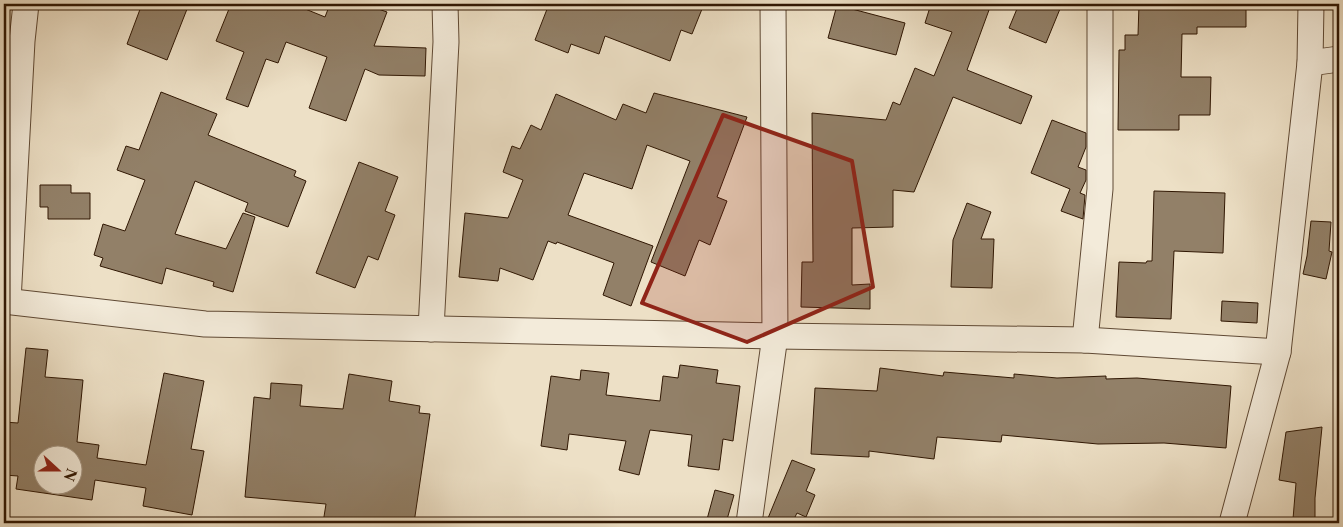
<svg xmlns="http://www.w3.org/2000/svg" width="1343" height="527" font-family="'Libre Caslon Text',serif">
	<rect width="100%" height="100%" fill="#ede0c6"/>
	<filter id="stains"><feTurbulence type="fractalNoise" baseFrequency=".004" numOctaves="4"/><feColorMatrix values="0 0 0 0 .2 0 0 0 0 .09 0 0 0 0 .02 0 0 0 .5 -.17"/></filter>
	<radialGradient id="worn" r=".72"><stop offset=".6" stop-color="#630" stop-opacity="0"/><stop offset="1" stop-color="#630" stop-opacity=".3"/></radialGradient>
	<!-- building -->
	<g fill="#928068" stroke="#301703" fill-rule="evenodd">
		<polygon points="142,4 189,4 167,60 127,44"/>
		<polygon points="231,4 293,4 325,17 330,4 364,4 387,12 374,46 426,48 425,76 379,75 365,69 346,121 309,108 327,57 286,42 278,63 266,59 248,107 226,99 244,52 216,41"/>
		<polygon points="549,4 704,4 692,34 681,30 670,61 605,36 599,54 571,44 568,53 535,40"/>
		<polygon points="931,4 972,4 989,10 967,70 1032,96 1021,124 953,97 914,192 893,190 893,227 852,228 852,285 870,284 870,309 801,307 802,262 813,262 812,113 886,120 893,102 900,105 915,68 934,76 952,32 925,23"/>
		<polygon points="1019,4 1062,4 1046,43 1009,28"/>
		<polygon points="1139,4 1246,4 1246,27 1197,27 1197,34 1182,34 1181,77 1211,77 1210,115 1179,115 1179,130 1118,130 1119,50 1125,50 1125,35 1138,35"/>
		<polygon points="837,5 905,23 896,55 828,38"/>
		<polygon points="161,92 217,114 208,135 296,171 294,176 306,181 288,227 245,211 248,203 195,181 175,234 226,249 243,213 255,217 233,292 213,286 214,282 166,268 162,284 100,266 103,258 94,255 103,224 125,231 145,180 117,170 126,146 139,150"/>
		<polygon points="654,93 747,117 717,197 727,201 710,245 699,240 685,276 651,262 690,161 647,145 632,189 584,173 568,215 653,246 631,306 603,295 614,263 557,242 556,244 548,241 533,280 500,268 498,281 459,277 465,213 508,218 523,180 503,172 512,146 520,149 531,125 541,130 556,94 616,120 623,104 646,113"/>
		<polygon points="1052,120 1086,133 1086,147 1078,167 1086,170 1086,180 1080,193 1085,195 1083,219 1061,211 1070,189 1031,173"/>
		<polygon points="359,162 398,177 385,211 395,215 378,260 368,256 355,288 316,273"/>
		<polygon points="40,185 71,185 71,193 90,193 90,219 48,219 48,207 40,207"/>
		<polygon points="1154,191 1225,193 1223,253 1174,251 1171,319 1116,317 1119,262 1146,263 1147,261 1152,261"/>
		<polygon points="967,203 991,212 981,239 994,239 992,288 951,287 953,240"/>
		<polygon points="1311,221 1331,222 1329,251 1332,252 1326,279 1303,274 1307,256"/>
		<polygon points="1222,301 1258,303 1257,323 1221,321"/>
		<path d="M26,348L48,350L45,377L83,380L77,442L99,445L97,458L146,465L164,373L204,381L191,449L204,451L192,515L143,506L146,488L95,480L92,500L16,489L18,476L4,475V422L18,423ZM42,454H72V484H42Z"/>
		<polygon points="680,365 718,370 716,383 740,386 733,441 723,439 719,470 688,466 692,435 650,430 639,475 619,470 626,441 569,434 567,450 541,446 551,376 580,380 581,370 609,373 606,395 660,401 663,376 678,378"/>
		<polygon points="880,368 943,376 944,372 1014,378 1014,374 1057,378 1106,376 1106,379 1137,378 1231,386 1226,448 1164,443 1098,444 1002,435 1001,442 937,437 934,459 869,451 869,457 811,454 815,388 877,391"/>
		<polygon points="349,374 392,381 389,401 420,406 419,413 430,414 414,523 323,523 326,504 245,497 254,397 270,399 271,383 302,385 300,406 343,409"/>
		<polygon points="1322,427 1315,498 1315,521 1293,519 1296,483 1279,480 1286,432"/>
		<polygon points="792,460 815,469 806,491 815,495 806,517 797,513 792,523 766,523"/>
		<polygon points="715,490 734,495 726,523 706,523"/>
	</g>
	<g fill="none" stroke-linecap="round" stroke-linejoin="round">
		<!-- street casing -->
		<g stroke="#5f4934" stroke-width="27">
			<g id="street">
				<polyline points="1310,63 1339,59"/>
				<polyline points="4,301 205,324 775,336 1085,340 1278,352"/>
				<polyline points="8,301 22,41 26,4"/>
				<polyline points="431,329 446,42 445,4"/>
				<polyline points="1085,340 1100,189 1100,4"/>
				<polyline points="749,523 775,336 773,4"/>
				<polyline points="1232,523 1278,352 1310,63 1311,4"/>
			</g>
		</g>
		<!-- street -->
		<use href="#street" stroke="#f3ebda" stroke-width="25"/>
	</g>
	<!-- marked area -->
	<path fill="#8f2418" fill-opacity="0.2" stroke="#8f2418" stroke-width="4" stroke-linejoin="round" d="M723,115L852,161L873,287L747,342L642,303Z"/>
	<!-- margin -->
	<rect width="1343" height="527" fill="none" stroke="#ede0c6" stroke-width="20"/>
	<rect x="5" y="5" width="1333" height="517" fill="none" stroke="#301703" stroke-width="2.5"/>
	<rect x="10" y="10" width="1323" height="507" fill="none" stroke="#301703"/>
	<!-- north arrow -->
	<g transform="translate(58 470) rotate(111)"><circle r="24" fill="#f3ebda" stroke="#a59684"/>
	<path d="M0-4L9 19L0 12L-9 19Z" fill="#8f2418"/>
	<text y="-8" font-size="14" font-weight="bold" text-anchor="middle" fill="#301703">N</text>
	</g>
	<rect width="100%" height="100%" filter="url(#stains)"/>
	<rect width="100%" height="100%" fill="url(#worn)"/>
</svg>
